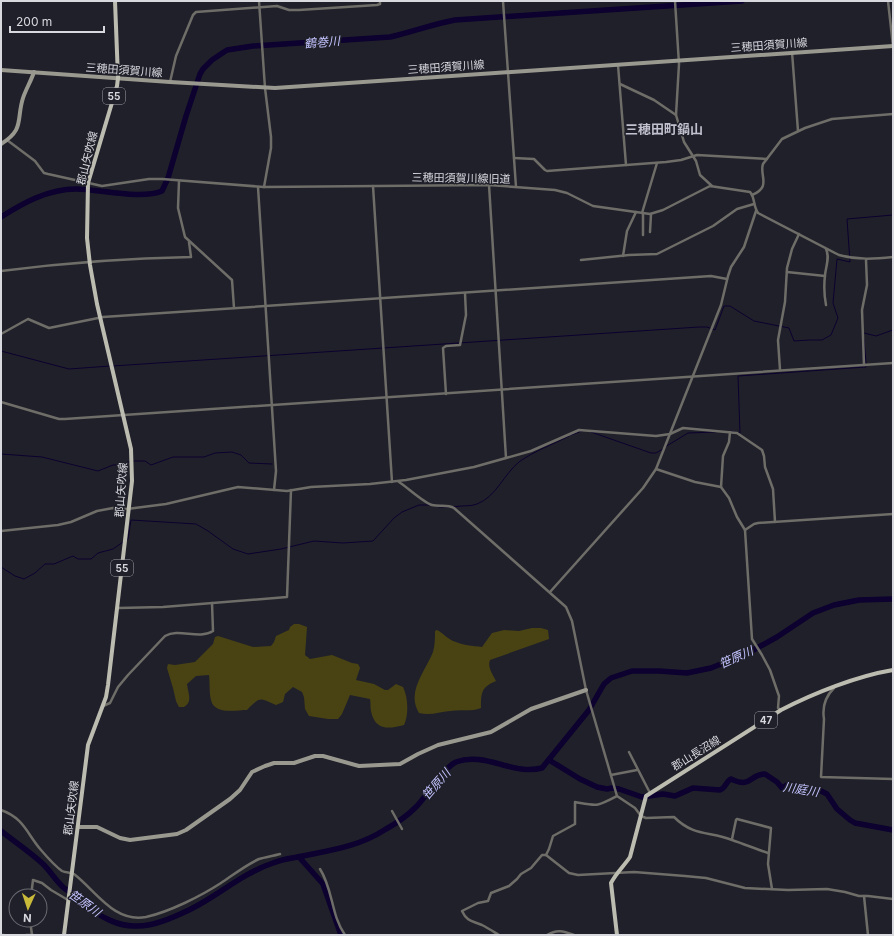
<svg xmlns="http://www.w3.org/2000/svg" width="894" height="936" font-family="Inter,'Noto Sans JP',sans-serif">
	<rect width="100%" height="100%" fill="#20202a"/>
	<!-- green -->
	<g fill="#494313">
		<path d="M294,624H299L307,627L305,655L310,659L332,655L352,663L358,664L360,668L356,680L374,684L385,690H388L396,684L403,687C408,697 409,714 404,725C389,729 375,731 371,711C370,707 371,703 370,699L350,695L342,714L338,719H328L309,716L305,709L304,697L302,692L293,687L285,694L283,702L276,705C259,698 261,696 247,710C236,710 214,715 211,700C209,692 210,683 209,675L196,676L187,684C188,693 193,702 184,707H179L176,701L173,688L167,668L168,664L175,665L195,662L213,644L215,637L218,636L253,647L271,646L274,642L276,636L289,630L290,627Z"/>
		<path d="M532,628H541L548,630L549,639L490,660C487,667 493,675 496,681C481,687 481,693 481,708C471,712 461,709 450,711C439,712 430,716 419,713C406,692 425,672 433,652C435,645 435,638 435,631L437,630C443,633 448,639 453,641C462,645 473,646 482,647L492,633L504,630L519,631Z"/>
	</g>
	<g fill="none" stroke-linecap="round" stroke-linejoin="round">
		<!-- stream -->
		<g stroke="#0c012f" stroke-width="1">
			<polyline points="864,333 876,336 893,330"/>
			<polyline points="864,339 866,363"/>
			<polyline points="1,351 69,369 110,366"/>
			<polyline points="113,366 699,327 707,327 715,330 724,306 730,306 754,321 789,328 794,341 810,340 822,340 831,335 838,318 833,303 837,259 850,262 847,219 893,215"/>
			<polyline points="730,431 740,433 738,376 866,367"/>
			<polyline points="591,432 651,453 656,453 663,449"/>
			<polyline points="571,435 582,431"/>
			<polyline points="665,447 688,433 716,432"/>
			<polyline points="1,454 42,457 98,471 113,465 126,465 127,462 131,462"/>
			<polyline points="134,461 145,461 151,465 173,457 204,457 215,453 232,452 241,455 249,463 272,464"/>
			<polyline points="439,507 448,507"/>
			<path d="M453,507C461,505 470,507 477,504C496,497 504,474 519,462C534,451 552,445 569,436"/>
			<polyline points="126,540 128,539 131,520 196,524 208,531 233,549 248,554 281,549 314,541 343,543 373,541 394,518 402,512 419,505 430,505"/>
			<polyline points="1,567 15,576 24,579 35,573 45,564 54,564 73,556 78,559 91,559 98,553 113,549 123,542"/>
		</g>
		<!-- river -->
		<g stroke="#0c012f" stroke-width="5.5">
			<path d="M1,217C23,203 48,189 76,189C99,189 141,200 162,191L168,178L186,116L200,74L203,69L212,60L227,50L253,46L390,37C412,32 433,24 455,20L742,1"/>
			<path d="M549,760L580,779L597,787L607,789L612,788L619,789L642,797L663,794L675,796L693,788L720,790C726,788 726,781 731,779C752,789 749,774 765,774L777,782L782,788L789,784L821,791L827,794L837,809L850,820L855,823L893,830"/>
			<path d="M1,831C15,842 30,852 43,864C51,872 56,881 64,888C66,890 69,891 72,893C77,896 81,901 86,905C100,917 119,927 137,926C155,926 174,917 191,909C219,895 243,873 273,863C282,859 293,858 303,856C333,850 360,846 386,829C397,823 408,815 416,807C427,796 443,768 456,762C485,751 513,776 542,768L589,710L604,684L611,678L632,671H659L687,673L711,668L748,653L777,637L813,613L834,605L859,600L893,599"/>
			<polyline points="299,857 323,884 341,935"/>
		</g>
		<!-- street -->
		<g stroke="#6e6d68" stroke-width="2.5">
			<polyline points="259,1 265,88 271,137 271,148 264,187"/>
			<polyline points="503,1 516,187"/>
			<polyline points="675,1 679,64 676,115 684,142 696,161 700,175 712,186"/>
			<polyline points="888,1 893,46"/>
			<polyline points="792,52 798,131"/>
			<polyline points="618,65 626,165"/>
			<polyline points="170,82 176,56 193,15 196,12 277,6 289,10 299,10 377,5 380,4 380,1"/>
			<polyline points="620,84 654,100 676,115"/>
			<path d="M7,140L35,161L44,173L48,174L102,186L149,179H162L264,187L489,185L555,190L567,193L593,206L650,214L663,210L710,186L750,192C755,197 753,206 758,213L839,255C858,260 874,259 893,257"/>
			<polyline points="514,158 534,159 545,170 547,171 666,162 681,160 697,155 767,159"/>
			<polyline points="179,181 178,208 185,237 232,280 234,308"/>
			<polyline points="489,185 506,458"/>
			<polyline points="373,186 392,482"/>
			<polyline points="258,187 276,471 274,490"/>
			<path d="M752,195C772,187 759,175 763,164L782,139L805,128L832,119L893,114"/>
			<polyline points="642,213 657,163"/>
			<polyline points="650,232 651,214"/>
			<polyline points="643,235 643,213"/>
			<path d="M826,249C830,257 826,266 825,275C824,284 824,295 826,305"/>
			<polyline points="623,256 627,231 636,212"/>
			<polyline points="581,260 629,255 657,254 713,226 737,209 754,204"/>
			<path d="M1,271C64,263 127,258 191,257L189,242"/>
			<polyline points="787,272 825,276"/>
			<polyline points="1,334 28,319 49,328 103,317 711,276 727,279"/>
			<polyline points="864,365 862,310 867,285 866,260"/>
			<polyline points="780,370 778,340 785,302 787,268 792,249 799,234"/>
			<polyline points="446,394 443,348 446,346 460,345 466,315 465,293"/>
			<polyline points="1,402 59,419 65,419 893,363"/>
			<polyline points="656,469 695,482 721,487 723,456 729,442 730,432"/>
			<path d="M399,482C407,487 424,503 432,505C440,507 447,504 454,508L566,607L572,621L586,690L617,796L635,808L641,816L646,818L674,817C694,837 710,831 732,840C744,844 756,849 768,853"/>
			<polyline points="721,487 729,498 737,517 745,530"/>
			<polyline points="1,531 58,525 71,522 97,511 113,508 127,509 166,504 238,487 287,491 311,487 370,484 406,480 474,467 531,451 579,430 656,436 670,434 683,428 737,433 762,450 764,456 765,467 773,489 775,522"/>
			<polyline points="550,592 643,488 656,469 721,305 728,276 731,267 744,247 756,211"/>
			<polyline points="118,608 163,607 287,597 291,490"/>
			<path d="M834,688C825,697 822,707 824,719L821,777L893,779"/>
			<path d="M103,706L110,703L118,687L128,675L165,636C179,628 199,640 213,631L212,603"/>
			<polyline points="781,710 778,708 779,696 770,670 762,655 752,639 745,530 754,524 758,523 893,514"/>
			<polyline points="629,752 650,793"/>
			<polyline points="611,775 637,770"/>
			<path d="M1,810C24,818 27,834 41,850C47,857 55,866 62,871C66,873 70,872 74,874C96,891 114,923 146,917C169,912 201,896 221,883C233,875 246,865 259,859C266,857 273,856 280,854"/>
			<polyline points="392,811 402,829"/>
			<polyline points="732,839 736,820 737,819 771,828 768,864 772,889"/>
			<polyline points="546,855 569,873 578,875 634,872 685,876 706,878 745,888 788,890 827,889 845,892 859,896 868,896 893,899"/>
			<path d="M320,869C333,889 331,915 345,935"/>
			<polyline points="31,896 33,880 42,883 51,890 68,900"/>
			<polyline points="864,896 868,935"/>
			<polyline points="30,920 32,935"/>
			<polyline points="1,935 4,935"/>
			<polyline points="26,935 33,935"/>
			<path d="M499,935C494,932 488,928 482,925C473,921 467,922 462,911L478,903L488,901L491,893L509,886L517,879L521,874L531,868L542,855H546L549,849L553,836L575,824V802C598,806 596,807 617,796"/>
			<path d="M547,935C557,929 563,931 574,935"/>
		</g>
		<!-- secondary -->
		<g stroke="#9a9990" stroke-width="4">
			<polyline points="1,70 170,82 275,88 893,46"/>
			<path d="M1,144C25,129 16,120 23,98C26,89 31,81 34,72"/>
			<polyline points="78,827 97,827 120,838 130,840 177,834 186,830 230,799 240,790 252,772 265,766 274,763 294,763 315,756 323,756 359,766 400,764 418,754 438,745 491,732 531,709 586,690"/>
		</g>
		<!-- primary -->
		<g stroke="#bdbcb0" stroke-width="4">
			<polyline points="64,935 88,745 106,697 108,685 132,481 131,449 97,304 90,265 87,238 88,183 117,86 118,78 115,1"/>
			<path d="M617,935L611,883C616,873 624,866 630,857L646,796L781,710C814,693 857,676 893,670"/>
		</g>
	</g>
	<g text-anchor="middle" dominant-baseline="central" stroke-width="3" stroke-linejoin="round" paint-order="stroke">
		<!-- shield labels -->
		<g fill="#20202a" stroke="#a1a1a9" stroke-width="1">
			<rect x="103" y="88" width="22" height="16" rx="3"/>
			<rect x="111" y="560" width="22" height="16" rx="3"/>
			<rect x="755" y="712" width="22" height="16" rx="3"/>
		</g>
		<g font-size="10" font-weight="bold" fill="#d8d8df">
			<text x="114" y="96">55</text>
			<text x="122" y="568">55</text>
			<text x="766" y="720">47</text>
		</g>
		<!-- street labels -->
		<g font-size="11" fill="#d8d8df" stroke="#20202a">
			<text transform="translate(769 45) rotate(-4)">三穂田須賀川線</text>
			<text transform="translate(446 67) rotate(-4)">三穂田須賀川線</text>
			<text transform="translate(124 70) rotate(4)">三穂田須賀川線</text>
			<text transform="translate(87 158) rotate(-76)">郡山矢吹線</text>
			<text transform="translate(461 178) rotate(1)">三穂田須賀川線旧道</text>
			<text transform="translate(121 490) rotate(-86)">郡山矢吹線</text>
			<text transform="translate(696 753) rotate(-32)">郡山長沼線</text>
			<text transform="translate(71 808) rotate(-83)">郡山矢吹線</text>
		</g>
		<!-- water labels -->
		<g font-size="12" font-style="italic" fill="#c3c3ff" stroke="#20202a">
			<text transform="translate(322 42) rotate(-5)">鶴巻川</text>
			<text transform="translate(736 657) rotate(-24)">笹原川</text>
			<text transform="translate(436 784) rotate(-49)">笹原川</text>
			<text transform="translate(801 789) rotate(9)">川庭川</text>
			<text transform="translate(85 903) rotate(35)">笹原川</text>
		</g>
		<!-- quarter labels -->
		<g font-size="13" font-weight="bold" fill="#c0c0ce" stroke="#20202a">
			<text x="664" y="129">三穂田町鍋山</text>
		</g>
	</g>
	<!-- border -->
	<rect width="894" height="936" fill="none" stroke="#d8d8df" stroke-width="4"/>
	<!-- north arrow -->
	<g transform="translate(28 908) rotate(183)"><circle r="19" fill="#20202a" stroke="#6a6a72"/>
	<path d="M0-3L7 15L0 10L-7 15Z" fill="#c9ba3a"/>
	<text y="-6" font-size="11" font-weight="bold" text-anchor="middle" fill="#d8d8df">N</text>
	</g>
	<!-- scale -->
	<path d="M10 26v6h94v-6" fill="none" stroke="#d8d8df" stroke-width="2"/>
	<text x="16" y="26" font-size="12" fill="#d8d8df" stroke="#20202a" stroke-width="3" paint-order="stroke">200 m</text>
</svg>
